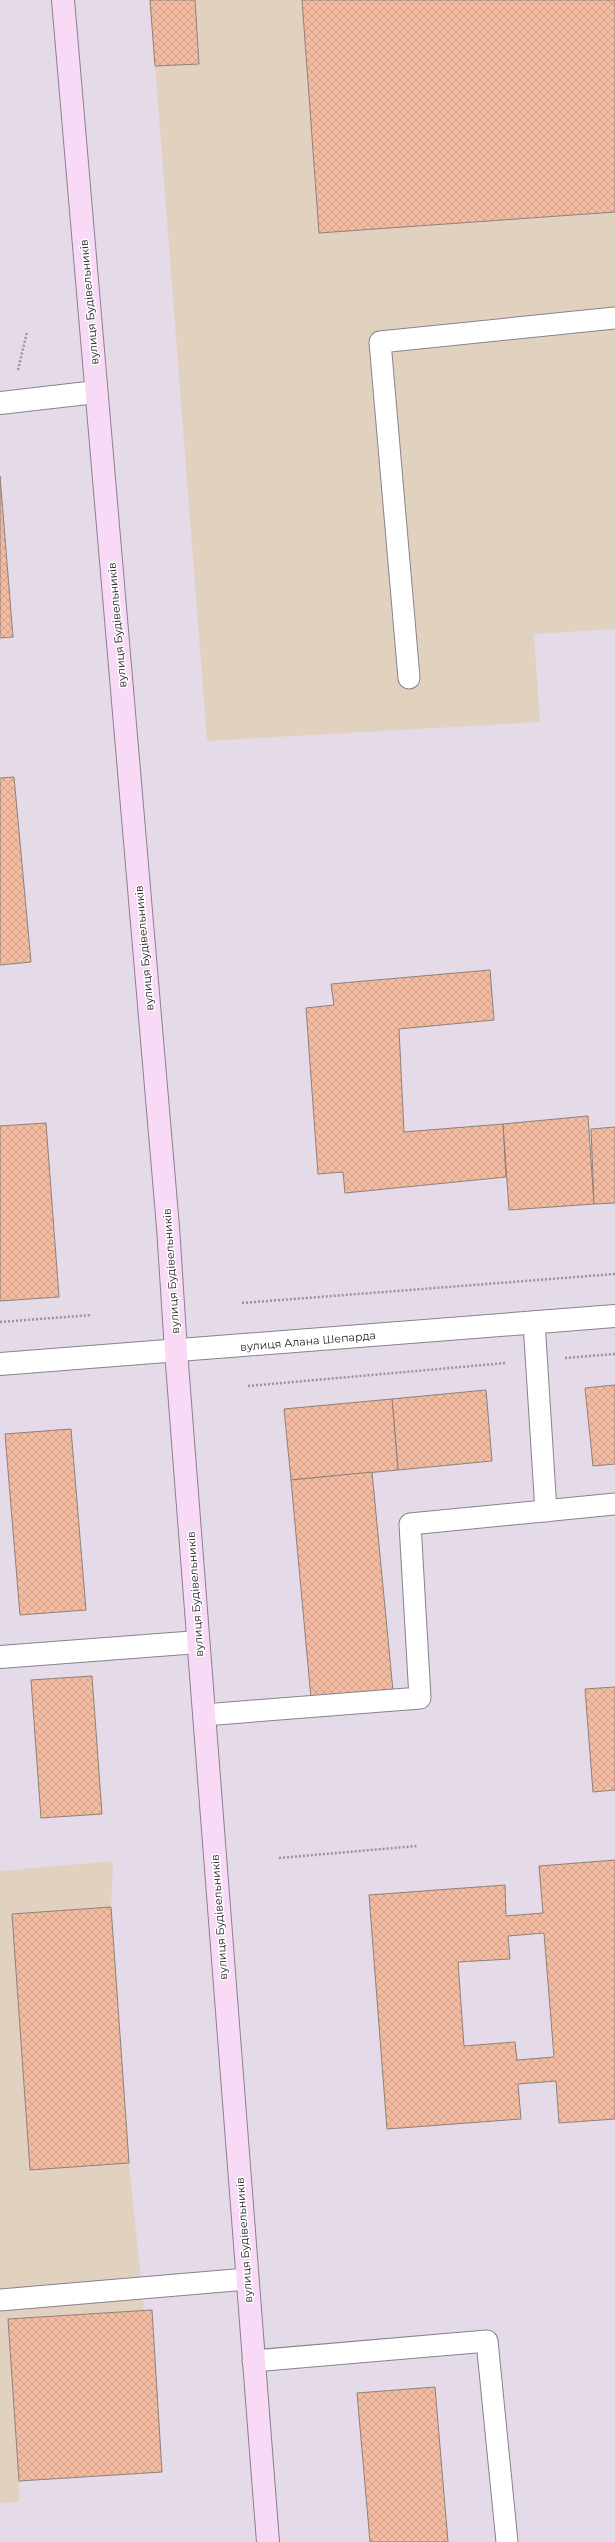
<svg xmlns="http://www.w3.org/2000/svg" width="615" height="2542" font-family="Montserrat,sans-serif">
	<defs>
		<pattern id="building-cross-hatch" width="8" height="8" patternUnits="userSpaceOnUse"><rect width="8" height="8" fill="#f3bba1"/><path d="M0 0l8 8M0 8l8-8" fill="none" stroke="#d0a08a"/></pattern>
	</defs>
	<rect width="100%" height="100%" fill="#e4dae8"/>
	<!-- industrial -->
	<g fill="#e1d2c0">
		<polygon points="150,0 615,0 615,629 534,634 540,722 207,741"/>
		<polygon points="113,1861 111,1907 129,2163 144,2311 152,2310 162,2472 19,2480 19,2502 0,2503 0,1871"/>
	</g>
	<!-- building -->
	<g fill="url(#building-cross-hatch)" stroke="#8f817a" fill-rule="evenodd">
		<polygon points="150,0 195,0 199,64 155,66"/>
		<polygon points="302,0 615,0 615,212 319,233"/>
		<polygon points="0,476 13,637 0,638"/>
		<polygon points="14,777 31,962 0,965 0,778"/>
		<polygon points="490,970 494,1020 399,1029 404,1132 503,1124 506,1177 345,1193 343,1172 318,1174 306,1008 334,1005 331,984"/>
		<polygon points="588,1116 594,1204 509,1210 503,1124"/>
		<polygon points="46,1123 59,1297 0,1301 0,1126"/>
		<polygon points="615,1127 615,1203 594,1204 591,1129"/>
		<polygon points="615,1385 615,1464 593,1466 585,1388"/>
		<polygon points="486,1390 492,1461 398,1470 392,1399"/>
		<polygon points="392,1399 398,1470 291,1480 284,1409"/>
		<polygon points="71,1429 86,1610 20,1615 5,1434"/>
		<polygon points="372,1472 393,1691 311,1698 291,1480"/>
		<polygon points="92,1676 102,1814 41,1818 31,1680"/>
		<polygon points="615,1687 615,1790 593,1792 585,1689"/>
		<path d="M615,1860V2119L559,2123L556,2081L518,2084L521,2119L387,2129L369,1895L505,1885L506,1916L543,1913L539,1866ZM544,1933L554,2057L517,2060L515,2042L464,2046L458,1962L510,1959L508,1936Z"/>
		<polygon points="111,1907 129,2163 30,2170 12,1914"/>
		<polygon points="152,2310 162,2472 19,2481 8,2319"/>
		<polygon points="435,2387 448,2542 370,2542 357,2393"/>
	</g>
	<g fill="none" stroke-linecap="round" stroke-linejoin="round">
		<!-- lane casing -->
		<g stroke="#8a818d" stroke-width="23">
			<g id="lane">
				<polyline points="409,678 380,342 615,318"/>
				<polyline points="534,1322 546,1511"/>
				<polyline points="204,1715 420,1698 410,1524 615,1504"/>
				<polyline points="0,2300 247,2279"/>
				<polyline points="253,2361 487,2341 507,2542"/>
			</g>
		</g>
		<!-- street casing -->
		<g stroke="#8a818d" stroke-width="24">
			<g id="street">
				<polyline points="0,403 96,392"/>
				<polyline points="0,1364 615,1316"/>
				<polyline points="0,1657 198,1642"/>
			</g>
		</g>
		<!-- secondary casing -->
		<g stroke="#8a818d" stroke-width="24">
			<polyline id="secondary" points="63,0 168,1227 176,1351 268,2542"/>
		</g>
		<!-- path -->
		<g stroke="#9a929d" stroke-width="2.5" stroke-dasharray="2 2" stroke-linecap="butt">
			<polyline points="18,370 27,332"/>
			<polyline points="242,1303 615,1274"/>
			<polyline points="0,1322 92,1315"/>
			<polyline points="565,1358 615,1354"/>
			<polyline points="248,1386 506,1363"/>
			<polyline points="279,1858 417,1846"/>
		</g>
		<!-- lane -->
		<use href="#lane" stroke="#fff" stroke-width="21"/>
		<!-- street -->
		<use href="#street" stroke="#fff" stroke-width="22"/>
		<!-- secondary -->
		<use href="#secondary" stroke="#f9daf6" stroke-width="22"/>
	</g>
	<g text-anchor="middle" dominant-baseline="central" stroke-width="3" stroke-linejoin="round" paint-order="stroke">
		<!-- street labels -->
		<g font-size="11" fill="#242126" stroke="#fff">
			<text transform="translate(89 302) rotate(-95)">вулиця Будівельників</text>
			<text transform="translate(117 625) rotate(-95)">вулиця Будівельників</text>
			<text transform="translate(144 948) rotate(-95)">вулиця Будівельників</text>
			<text transform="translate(171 1271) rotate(-94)">вулиця Будівельників</text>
			<text transform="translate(308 1341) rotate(-5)">вулиця Алана Шепарда</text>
			<text transform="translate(195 1594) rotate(-94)">вулиця Будівельників</text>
			<text transform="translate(219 1917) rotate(-94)">вулиця Будівельників</text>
			<text transform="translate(244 2240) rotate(-94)">вулиця Будівельників</text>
		</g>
	</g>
</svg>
